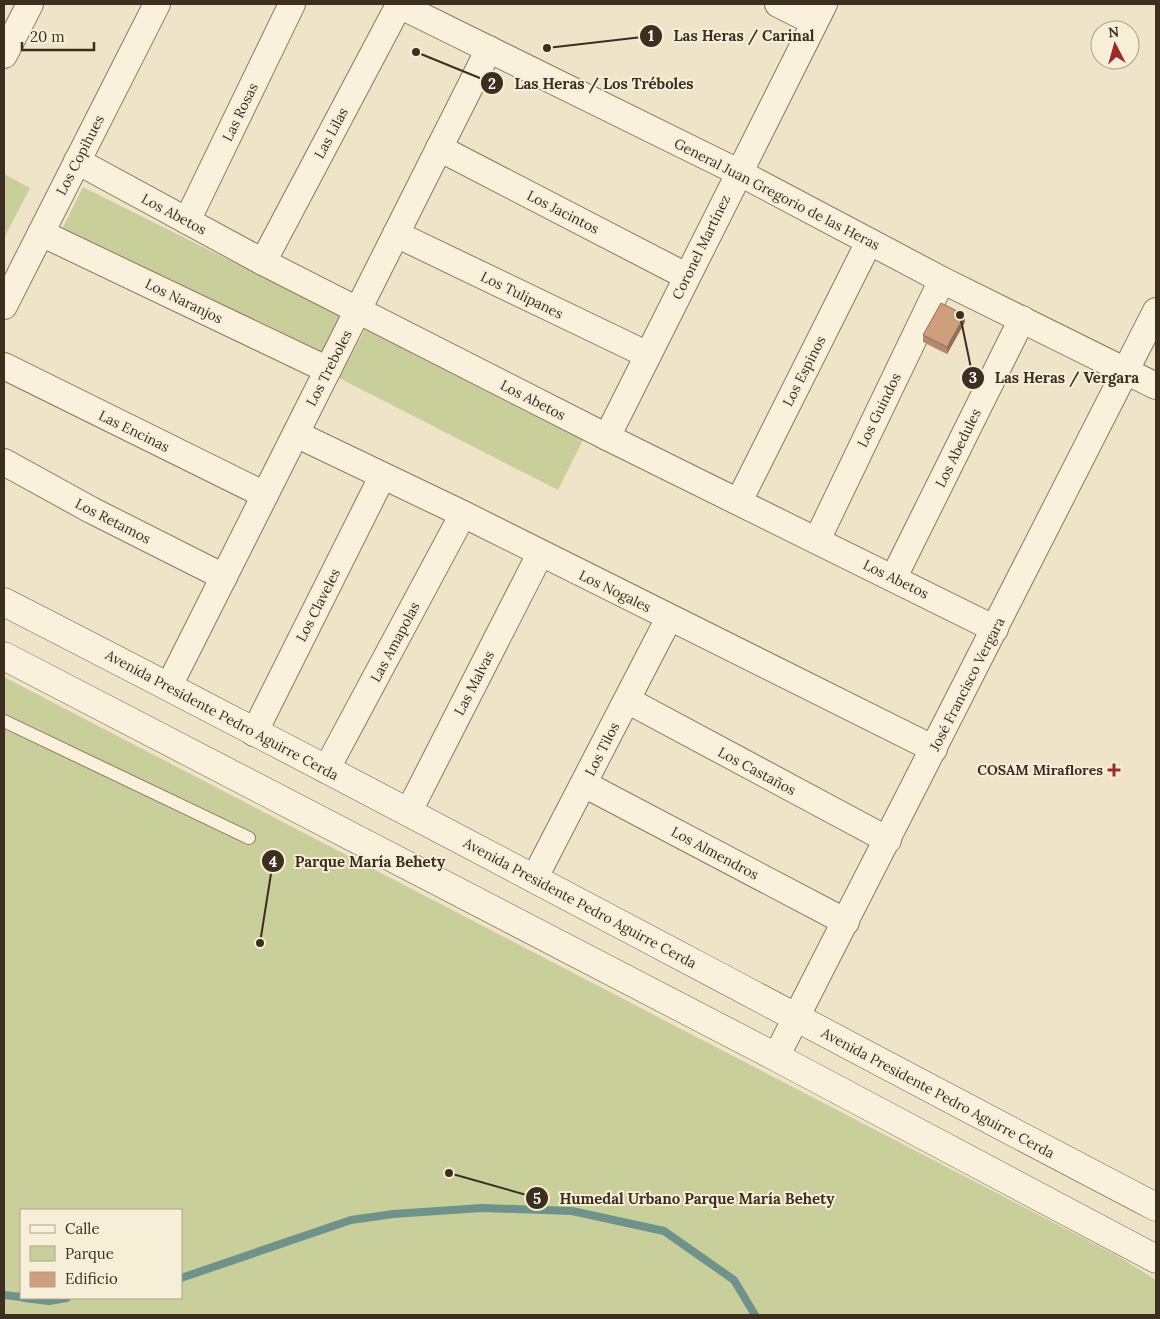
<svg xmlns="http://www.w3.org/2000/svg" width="1160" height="1319" font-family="Lora,serif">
	<rect width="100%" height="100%" fill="#f0e4c8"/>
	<!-- green -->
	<g fill="#c9cf9b" fill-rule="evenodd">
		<polygon points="4,174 30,188 4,238"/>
		<polygon points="83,187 343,317 320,361 61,231"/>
		<polygon points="366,327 584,438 558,490 339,378"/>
		<path d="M4,677L1118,1256L1156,1280V1315H4ZM21,1210H181V1298H21Z"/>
	</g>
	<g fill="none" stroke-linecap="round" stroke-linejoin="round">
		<!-- stream -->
		<g stroke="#6f938a" stroke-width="8">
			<polyline points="181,1278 351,1220 393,1214 482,1208 572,1211 664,1231 734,1280 755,1315"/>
			<polyline points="4,1295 21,1297"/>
			<polyline points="24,1298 49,1301 67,1298"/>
		</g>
		<!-- service casing -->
		<g stroke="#8d765c" stroke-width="14">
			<polyline id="service" points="4,721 249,838"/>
		</g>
		<!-- minor casing -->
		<g stroke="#8d765c" stroke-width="28">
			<g id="minor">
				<polyline points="397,4 738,172 942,280 1156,386"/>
				<polyline points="778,4 814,22"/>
				<polyline points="4,55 30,4"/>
				<polyline points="439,148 686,276"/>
				<polyline points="77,161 263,262 607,437 995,629"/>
				<polyline points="187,221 292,4"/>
				<polyline points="41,233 328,370"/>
				<polyline points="396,234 648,355"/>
				<polyline points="263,262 399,5"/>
				<polyline points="4,306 157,4"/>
				<polyline points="4,366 265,495"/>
				<polyline points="296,434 463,514 934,749"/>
				<polyline points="607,437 824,4"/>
				<polyline points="4,462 91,510 224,577"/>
				<polyline points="739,501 869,242"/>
				<polyline points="817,540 942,280"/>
				<polyline points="894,577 1022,319"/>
				<polyline points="169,686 489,49"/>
				<polyline points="627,700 888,840"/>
				<polyline points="254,733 382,477"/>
				<polyline points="326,770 463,514"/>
				<polyline points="584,784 846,922"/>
				<polyline points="409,811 540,554"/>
				<polyline points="534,879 669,618"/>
				<polyline points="776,1057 1156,311"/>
			</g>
		</g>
		<!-- secondary casing -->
		<g stroke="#6f573f" stroke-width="29">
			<g id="secondary">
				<path d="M4,602C390,799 771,1006 1156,1207"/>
				<polyline points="4,656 776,1057 1156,1259"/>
			</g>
		</g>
		<!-- service -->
		<use href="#service" stroke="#faf1dc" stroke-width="12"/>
		<!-- minor -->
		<use href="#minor" stroke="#faf1dc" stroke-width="26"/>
		<!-- secondary -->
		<use href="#secondary" stroke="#faf1dc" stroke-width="28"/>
	</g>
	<!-- wall -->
	<polygon fill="#b2896c" points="965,322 947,354 923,342 923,335"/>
	<!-- shaded-wall -->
	<polygon fill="#916f58" points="965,315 965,322 947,354 947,347"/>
	<!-- building -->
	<polygon fill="#cf9f7d" stroke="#916f58" points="941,303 965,315 947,347 923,335"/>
	<!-- markers -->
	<path fill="#9e2a2b" stroke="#f7eed8" stroke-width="2" d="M1111.5 762.5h5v5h5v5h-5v5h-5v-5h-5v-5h5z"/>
	<g text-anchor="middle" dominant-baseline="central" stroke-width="4" stroke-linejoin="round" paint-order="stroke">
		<!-- street labels -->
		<g font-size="14" fill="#3d2e20" stroke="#f7eed8">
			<text transform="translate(240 112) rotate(-64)">Las Rosas</text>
			<text transform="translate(331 133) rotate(-62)">Las Lilas</text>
			<text transform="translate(80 155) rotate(-63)">Los Copihues</text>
			<text transform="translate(777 194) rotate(27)">General Juan Gregorio de las Heras</text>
			<text transform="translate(563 212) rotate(27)">Los Jacintos</text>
			<text transform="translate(174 214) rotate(28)">Los Abetos</text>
			<text transform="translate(701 247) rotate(-64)">Coronel Martínez</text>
			<text transform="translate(522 295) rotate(26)">Los Tulipanes</text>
			<text transform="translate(184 301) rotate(26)">Los Naranjos</text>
			<text transform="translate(329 368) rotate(-63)">Los Treboles</text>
			<text transform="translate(804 371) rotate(-63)">Los Espinos</text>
			<text transform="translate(533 400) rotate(27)">Los Abetos</text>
			<text transform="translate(879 410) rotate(-64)">Los Guindos</text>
			<text transform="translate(134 431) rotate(26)">Las Encinas</text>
			<text transform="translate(958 448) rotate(-64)">Los Abedules</text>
			<text transform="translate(113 521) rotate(27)">Los Retamos</text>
			<text transform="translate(896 579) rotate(26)">Los Abetos</text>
			<text transform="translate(615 591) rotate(26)">Los Nogales</text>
			<text transform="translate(318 605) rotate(-63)">Los Claveles</text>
			<text transform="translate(395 642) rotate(-62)">Las Amapolas</text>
			<text transform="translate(474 683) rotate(-63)">Las Malvas</text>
			<text transform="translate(967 684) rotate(-63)">José Francisco Vergara</text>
			<text transform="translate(222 715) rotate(28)">Avenida Presidente Pedro Aguirre Cerda</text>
			<text transform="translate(602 749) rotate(-63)">Los Tilos</text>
			<text transform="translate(757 771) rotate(28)">Los Castaños</text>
			<text transform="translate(715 853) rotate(28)">Los Almendros</text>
			<text transform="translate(580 903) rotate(28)">Avenida Presidente Pedro Aguirre Cerda</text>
			<text transform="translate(938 1093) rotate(28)">Avenida Presidente Pedro Aguirre Cerda</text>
		</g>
		<!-- poi labels -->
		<g font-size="14" font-weight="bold" fill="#3d2e20" stroke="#f7eed8" text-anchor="end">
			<text x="1103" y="770">COSAM Miraflores</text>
		</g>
	</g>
	<!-- callouts -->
	<path fill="none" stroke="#3d2e20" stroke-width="2" d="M547 48L651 36M416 52L492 83M960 315L973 378M260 943L273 861M449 1173L537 1198"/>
	<g fill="#3d2e20" stroke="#f7eed8" stroke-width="2">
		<circle cx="547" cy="48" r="5"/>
		<circle cx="416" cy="52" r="5"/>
		<circle cx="960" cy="315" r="5"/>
		<circle cx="260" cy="943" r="5"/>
		<circle cx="449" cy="1173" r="5"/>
		<circle cx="651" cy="36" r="12"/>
		<circle cx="492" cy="83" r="12"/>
		<circle cx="973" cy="378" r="12"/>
		<circle cx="273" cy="861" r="12"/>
		<circle cx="537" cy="1198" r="12"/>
	</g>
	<g font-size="15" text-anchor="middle" font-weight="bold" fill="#fff">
		<text x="651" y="41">1</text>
		<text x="492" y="89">2</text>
		<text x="973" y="383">3</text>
		<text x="273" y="867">4</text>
		<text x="537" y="1204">5</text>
	</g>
	<g font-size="15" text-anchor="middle" font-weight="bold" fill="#3d2e20" stroke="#f7eed8" stroke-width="4" stroke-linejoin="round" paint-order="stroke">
		<text x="744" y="41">Las Heras / Carinal</text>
		<text x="604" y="89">Las Heras / Los Tréboles</text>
		<text x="1067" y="383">Las Heras / Vergara</text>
		<text x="370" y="867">Parque María Behety</text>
		<text x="697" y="1204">Humedal Urbano Parque María Behety</text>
	</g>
	<!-- border -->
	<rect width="1160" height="1319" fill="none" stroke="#3d2e20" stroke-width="10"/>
	<!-- legend -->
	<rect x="20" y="1209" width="162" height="90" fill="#f7eed8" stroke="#ada18e"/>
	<rect x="30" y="1225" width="25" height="8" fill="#faf1dc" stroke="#ada18e"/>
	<text x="65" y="1234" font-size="15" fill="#3d2e20">Calle</text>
	<rect x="30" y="1246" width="25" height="15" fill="#c9cf9b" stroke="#ada18e"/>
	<text x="65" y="1259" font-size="15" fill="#3d2e20">Parque</text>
	<rect x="30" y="1272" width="25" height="15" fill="#cf9f7d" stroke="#ada18e"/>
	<text x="65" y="1284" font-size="15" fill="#3d2e20">Edificio</text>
	<!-- north arrow -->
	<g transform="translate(1115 45) rotate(354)"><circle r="24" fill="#f7eed8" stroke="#ada18e"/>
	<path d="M0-4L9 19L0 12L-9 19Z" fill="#9e2a2b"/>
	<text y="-8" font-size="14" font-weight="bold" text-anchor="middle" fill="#3d2e20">N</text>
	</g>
	<!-- scale -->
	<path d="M22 42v8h72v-8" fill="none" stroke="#3d2e20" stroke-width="2.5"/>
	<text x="30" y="42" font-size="15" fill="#3d2e20" stroke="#f7eed8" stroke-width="4" paint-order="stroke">20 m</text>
</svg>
